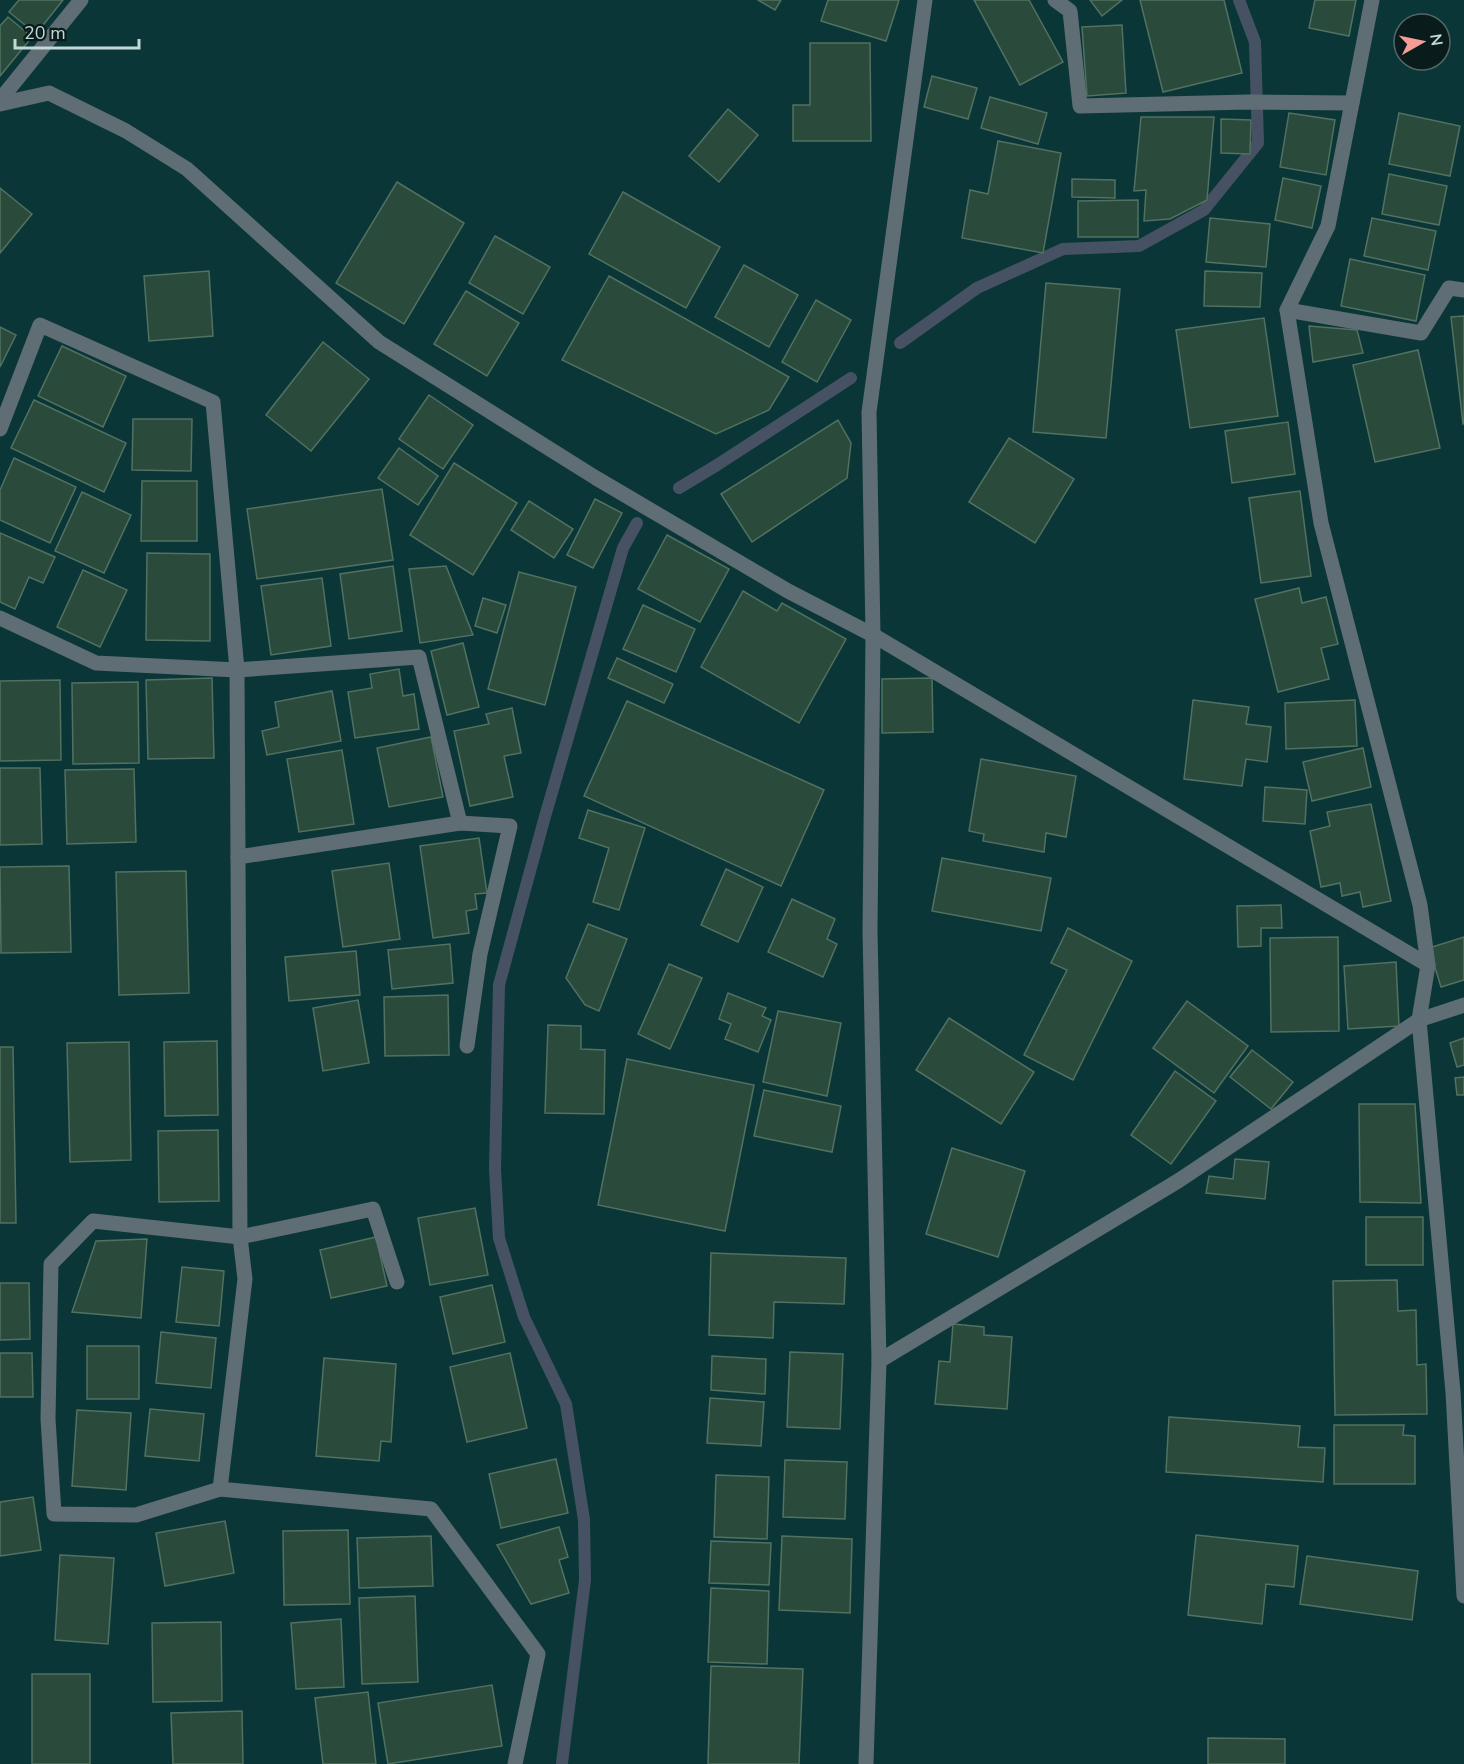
<svg xmlns="http://www.w3.org/2000/svg" width="1464" height="1764" font-family="'Nunito Sans',sans-serif">
	<rect width="100%" height="100%" fill="#0b3637"/>
	<g fill="none" stroke-linecap="round" stroke-linejoin="round">
		<!-- stream -->
		<g stroke="#465264" stroke-width="12">
			<polyline points="900,343 977,288 1063,249 1139,246 1204,210 1258,143 1255,42 1239,0"/>
			<polyline points="679,488 717,465 851,378"/>
			<polyline points="562,1763 585,1580 584,1520 566,1404 524,1317 499,1238 495,1169 499,985 544,820 623,548 637,523"/>
		</g>
	</g>
	<!-- building -->
	<g fill="#2a4a3b" stroke="#517161" stroke-width="1.5">
		<polygon points="19,0 63,0 36,34 9,12"/>
		<polygon points="758,0 781,0 775,10"/>
		<polygon points="828,0 899,0 886,41 821,21"/>
		<polygon points="974,0 1029,0 1063,62 1020,85"/>
		<polygon points="1090,0 1122,0 1102,16"/>
		<polygon points="1140,0 1224,0 1242,73 1163,92"/>
		<polygon points="1315,0 1356,0 1349,36 1309,28"/>
		<polygon points="8,17 32,37 0,76 0,26"/>
		<polygon points="1122,25 1126,93 1087,96 1082,27"/>
		<polygon points="810,43 870,43 871,141 793,141 793,105 810,105"/>
		<polygon points="932,76 977,88 968,119 924,107"/>
		<polygon points="990,97 1047,113 1038,144 981,128"/>
		<polygon points="728,109 758,135 719,182 689,156"/>
		<polygon points="1289,113 1335,120 1326,175 1280,167"/>
		<polygon points="1399,113 1460,126 1450,176 1389,164"/>
		<polygon points="1141,117 1214,117 1207,200 1170,219 1144,221 1146,190 1134,191"/>
		<polygon points="1221,119 1251,120 1250,154 1221,153"/>
		<polygon points="998,141 1061,153 1043,253 962,238 970,190 988,194"/>
		<polygon points="1389,174 1447,186 1439,225 1382,214"/>
		<polygon points="1283,178 1321,186 1312,228 1275,220"/>
		<polygon points="1072,179 1115,180 1115,198 1072,197"/>
		<polygon points="397,182 464,223 404,324 336,283"/>
		<polygon points="0,188 32,214 0,253"/>
		<polygon points="623,192 720,247 686,308 589,254"/>
		<polygon points="1138,200 1138,237 1078,237 1078,201"/>
		<polygon points="1210,218 1270,224 1266,267 1206,262"/>
		<polygon points="1372,218 1436,231 1428,270 1364,256"/>
		<polygon points="495,236 550,267 523,314 469,283"/>
		<polygon points="1350,259 1425,275 1416,321 1341,306"/>
		<polygon points="744,265 798,295 769,347 715,317"/>
		<polygon points="209,271 213,336 149,341 144,276"/>
		<polygon points="1205,271 1262,273 1260,307 1204,306"/>
		<polygon points="609,276 789,377 769,410 716,434 562,360"/>
		<polygon points="1046,283 1120,289 1106,438 1033,432"/>
		<polygon points="466,291 519,323 487,376 434,344"/>
		<polygon points="816,300 851,320 817,382 782,362"/>
		<polygon points="1464,316 1464,423 1463,424 1451,317"/>
		<polygon points="1264,318 1278,416 1190,428 1176,330"/>
		<polygon points="1309,326 1357,330 1363,353 1313,362"/>
		<polygon points="0,327 16,335 0,367"/>
		<polygon points="323,342 369,379 311,451 266,415"/>
		<polygon points="62,346 126,376 103,427 38,396"/>
		<polygon points="1418,350 1440,448 1375,462 1353,365"/>
		<polygon points="429,395 473,425 443,469 399,439"/>
		<polygon points="34,400 126,443 104,492 11,448"/>
		<polygon points="133,419 192,419 191,471 132,470"/>
		<polygon points="838,420 851,443 847,478 752,542 721,494"/>
		<polygon points="1288,422 1295,474 1232,483 1225,431"/>
		<polygon points="1009,438 1074,479 1035,543 969,502"/>
		<polygon points="399,448 438,476 418,505 378,478"/>
		<polygon points="14,458 76,487 50,543 0,520 0,490"/>
		<polygon points="454,463 517,503 473,575 410,535"/>
		<polygon points="142,481 197,481 197,541 141,541"/>
		<polygon points="382,489 393,560 257,579 247,509"/>
		<polygon points="1300,491 1311,576 1261,583 1249,498"/>
		<polygon points="82,492 131,515 104,573 55,551"/>
		<polygon points="595,499 622,513 593,568 567,555"/>
		<polygon points="529,501 573,529 554,558 511,530"/>
		<polygon points="0,533 55,557 43,583 29,577 15,609 0,602"/>
		<polygon points="667,535 729,569 700,622 638,589"/>
		<polygon points="147,553 210,554 210,641 146,640"/>
		<polygon points="393,566 402,631 349,639 340,574"/>
		<polygon points="446,566 473,635 420,643 409,569"/>
		<polygon points="83,570 127,590 100,647 57,627"/>
		<polygon points="519,572 576,587 545,705 488,689"/>
		<polygon points="322,578 331,646 271,655 261,586"/>
		<polygon points="1299,588 1302,603 1326,597 1338,644 1321,648 1329,679 1278,692 1255,599"/>
		<polygon points="743,591 777,611 782,603 846,639 799,723 701,667"/>
		<polygon points="483,598 506,605 497,633 475,626"/>
		<polygon points="643,605 695,629 676,672 623,649"/>
		<polygon points="463,643 479,707 447,715 431,651"/>
		<polygon points="617,658 673,684 664,703 608,678"/>
		<polygon points="399,669 403,696 414,694 419,729 355,738 348,692 372,688 370,674"/>
		<polygon points="212,678 214,758 148,759 146,680"/>
		<polygon points="932,678 933,732 882,733 882,679"/>
		<polygon points="60,680 61,760 0,761 0,681"/>
		<polygon points="138,682 139,763 73,764 72,683"/>
		<polygon points="332,691 341,741 267,755 262,731 279,727 275,702"/>
		<polygon points="1193,700 1249,707 1246,724 1271,727 1267,762 1246,759 1242,786 1184,779"/>
		<polygon points="1355,700 1357,746 1286,749 1285,703"/>
		<polygon points="627,701 824,790 781,886 584,796"/>
		<polygon points="512,708 521,753 504,756 513,797 470,806 454,731 489,724 486,714"/>
		<polygon points="431,737 443,797 389,807 377,748"/>
		<polygon points="1363,748 1371,787 1312,801 1303,762"/>
		<polygon points="342,750 354,824 299,832 287,759"/>
		<polygon points="981,759 1076,776 1066,837 1046,833 1044,852 983,841 984,834 969,831"/>
		<polygon points="0,768 40,768 42,844 0,845"/>
		<polygon points="134,769 136,842 67,844 65,770"/>
		<polygon points="1265,787 1307,790 1305,824 1263,821"/>
		<polygon points="1371,804 1391,901 1363,907 1360,892 1342,896 1340,883 1321,887 1310,831 1330,826 1327,812"/>
		<polygon points="588,810 645,828 619,910 593,902 609,848 579,838"/>
		<polygon points="479,838 487,893 475,894 477,909 466,911 469,933 433,938 420,846"/>
		<polygon points="942,858 1051,878 1041,931 932,911"/>
		<polygon points="389,863 400,939 343,947 332,871"/>
		<polygon points="69,866 71,952 1,953 0,867"/>
		<polygon points="726,869 763,887 738,942 701,925"/>
		<polygon points="186,871 189,993 119,995 116,872"/>
		<polygon points="792,899 835,919 827,939 837,944 823,977 768,952"/>
		<polygon points="1281,905 1282,928 1261,928 1261,946 1238,947 1237,906"/>
		<polygon points="588,924 627,939 599,1011 585,1005 566,978"/>
		<polygon points="1068,928 1132,961 1073,1080 1024,1055 1067,970 1051,963"/>
		<polygon points="1338,937 1339,1031 1271,1032 1270,938"/>
		<polygon points="1464,937 1464,980 1441,987 1429,948"/>
		<polygon points="450,944 453,983 392,989 388,950"/>
		<polygon points="356,951 360,995 289,1001 285,957"/>
		<polygon points="1396,962 1399,1026 1348,1029 1344,966"/>
		<polygon points="669,964 702,978 670,1049 638,1034"/>
		<polygon points="728,993 766,1008 762,1016 771,1020 758,1052 725,1039 731,1024 719,1019"/>
		<polygon points="448,995 449,1055 385,1056 384,997"/>
		<polygon points="358,1000 369,1063 323,1071 313,1008"/>
		<polygon points="1187,1001 1248,1046 1214,1093 1153,1048"/>
		<polygon points="778,1011 841,1023 827,1096 763,1082"/>
		<polygon points="949,1018 1034,1072 1001,1124 916,1070"/>
		<polygon points="548,1025 581,1026 581,1049 605,1050 604,1114 545,1113"/>
		<polygon points="1464,1038 1464,1065 1457,1067 1450,1043"/>
		<polygon points="217,1041 218,1115 165,1116 164,1042"/>
		<polygon points="129,1042 131,1160 70,1162 67,1043"/>
		<polygon points="0,1047 13,1047 16,1223 0,1223"/>
		<polygon points="1252,1050 1293,1082 1271,1109 1230,1077"/>
		<polygon points="627,1059 754,1085 725,1231 598,1205"/>
		<polygon points="1175,1071 1216,1101 1171,1164 1131,1135"/>
		<polygon points="1464,1077 1464,1095 1457,1095 1455,1078"/>
		<polygon points="764,1090 841,1106 832,1152 754,1136"/>
		<polygon points="1359,1104 1415,1104 1421,1203 1360,1202"/>
		<polygon points="218,1130 219,1201 159,1202 158,1131"/>
		<polygon points="952,1148 1025,1171 998,1257 926,1234"/>
		<polygon points="1235,1159 1269,1162 1265,1199 1206,1193 1209,1176 1233,1179"/>
		<polygon points="475,1208 488,1275 430,1285 418,1218"/>
		<rect x="1366" y="1217" width="57" height="48"/>
		<polygon points="376,1237 387,1286 331,1298 320,1250"/>
		<polygon points="147,1239 141,1318 72,1312 96,1241"/>
		<polygon points="711,1253 846,1258 844,1304 774,1302 773,1338 709,1335"/>
		<polygon points="182,1267 224,1271 219,1326 176,1322"/>
		<polygon points="1397,1280 1398,1311 1416,1310 1417,1365 1426,1364 1427,1414 1335,1415 1333,1281"/>
		<polygon points="0,1283 29,1283 30,1339 0,1340"/>
		<polygon points="492,1285 505,1342 453,1354 440,1297"/>
		<polygon points="953,1324 984,1327 984,1335 1012,1337 1007,1409 935,1404 939,1361 950,1362"/>
		<polygon points="161,1332 216,1338 211,1388 156,1383"/>
		<rect x="87" y="1346" width="52" height="53"/>
		<polygon points="790,1352 843,1354 840,1429 787,1427"/>
		<polygon points="0,1353 32,1353 33,1397 0,1397"/>
		<polygon points="510,1353 527,1428 467,1442 450,1367"/>
		<polygon points="712,1356 766,1359 765,1394 711,1390"/>
		<polygon points="324,1358 396,1364 391,1442 381,1441 379,1461 316,1456"/>
		<polygon points="710,1398 764,1402 761,1446 707,1443"/>
		<polygon points="150,1409 204,1414 199,1461 145,1456"/>
		<polygon points="77,1410 131,1413 126,1490 72,1486"/>
		<polygon points="1169,1417 1300,1426 1298,1447 1325,1448 1323,1482 1166,1472"/>
		<polygon points="1334,1425 1404,1425 1403,1435 1415,1436 1415,1484 1334,1484"/>
		<polygon points="556,1459 568,1513 501,1528 489,1474"/>
		<polygon points="785,1460 847,1462 845,1519 783,1517"/>
		<polygon points="716,1475 769,1477 767,1539 714,1537"/>
		<polygon points="33,1497 41,1550 0,1556 0,1502"/>
		<polygon points="225,1521 234,1573 165,1586 156,1533"/>
		<polygon points="559,1527 568,1557 559,1560 569,1593 531,1604 497,1545"/>
		<polygon points="348,1530 350,1604 284,1605 283,1531"/>
		<polygon points="1196,1535 1298,1546 1294,1587 1266,1584 1262,1624 1188,1615"/>
		<polygon points="431,1536 433,1586 359,1588 357,1538"/>
		<polygon points="782,1536 852,1539 850,1613 779,1610"/>
		<polygon points="711,1541 771,1543 769,1585 709,1583"/>
		<polygon points="60,1555 114,1558 108,1644 55,1640"/>
		<polygon points="1307,1556 1418,1571 1412,1620 1300,1604"/>
		<polygon points="711,1588 769,1591 767,1664 708,1662"/>
		<polygon points="415,1596 418,1682 362,1684 359,1598"/>
		<polygon points="341,1619 344,1687 296,1689 291,1623"/>
		<polygon points="221,1622 222,1701 153,1702 152,1623"/>
		<polygon points="711,1666 803,1669 799,1764 708,1764"/>
		<rect x="32" y="1674" width="58" height="90"/>
		<polygon points="492,1685 502,1746 388,1764 378,1703"/>
		<polygon points="368,1692 376,1764 323,1764 315,1698"/>
		<polygon points="242,1711 243,1764 173,1764 171,1713"/>
		<polygon points="1208,1738 1285,1739 1285,1764 1208,1764"/>
	</g>
	<g fill="none" stroke-linecap="round" stroke-linejoin="round">
		<!-- minor -->
		<g stroke="#5f6d75" stroke-width="15">
			<polyline points="1055,0 1070,11 1080,106 1248,102 1352,103"/>
			<polyline points="1372,0 1328,226 1287,310 1321,523 1420,905 1428,965 1419,1020 1453,1392 1464,1596"/>
			<polyline points="0,100 81,0"/>
			<polyline points="0,104 49,93 126,131 187,169 379,342 596,478 788,591 873,635 1428,965"/>
			<polyline points="1287,310 1421,333 1449,288 1464,290"/>
			<polyline points="0,429 40,325 213,402 237,670 240,1237 245,1279 220,1489 431,1509 538,1654 515,1764"/>
			<polyline points="0,618 96,663 237,670 419,657 460,823"/>
			<polyline points="238,857 460,823 510,826 480,954 467,1046"/>
			<polyline points="879,1361 1178,1181 1419,1020 1464,1005"/>
			<polyline points="220,1489 136,1515 54,1514 48,1419 51,1264 93,1221 240,1237 373,1209 397,1282"/>
			<polyline points="866,1764 879,1361 870,931 873,635 869,412 925,0"/>
		</g>
	</g>
	<!-- north arrow -->
	<g transform="translate(1422 42) rotate(81)"><circle r="28" fill="#0a1b1b" stroke="#546767" stroke-width="1.5"/>
	<path d="M0-4.5L10 22L0 15L-10 22Z" fill="#f59c95"/>
	<text y="-9" font-size="16" font-weight="bold" text-anchor="middle" fill="#c3d8d8">N</text>
	</g>
	<!-- scale -->
	<path d="M15 39v9h124v-9" fill="none" stroke="#c3d8d8" stroke-width="3"/>
	<text x="24" y="39" font-size="18" fill="#c3d8d8" stroke="#0a1b1b" stroke-width="4.5" paint-order="stroke">20 m</text>
</svg>
